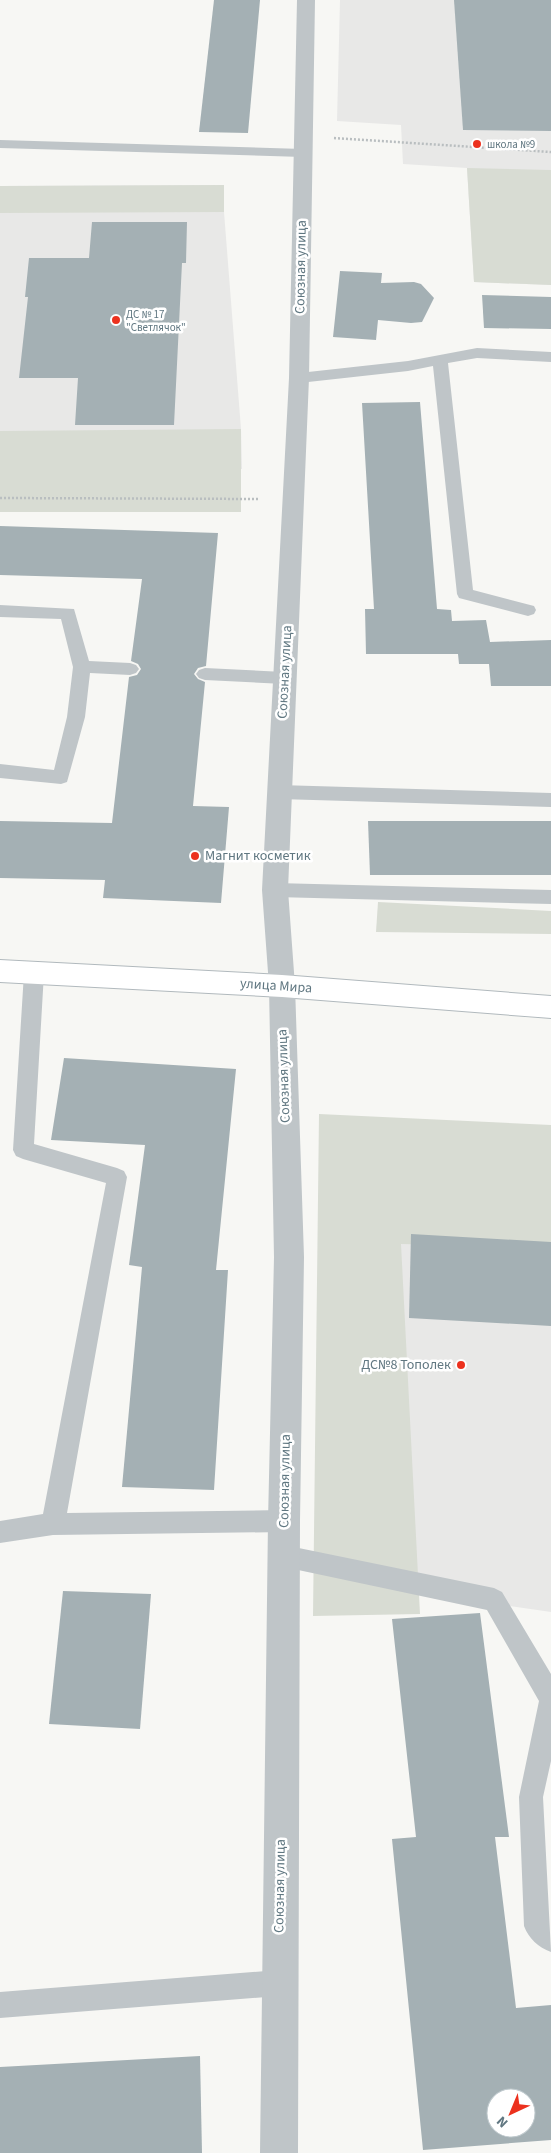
<svg xmlns="http://www.w3.org/2000/svg" width="551" height="2153" font-family="'Source Sans 3',sans-serif">
	<rect width="100%" height="100%" fill="#f7f7f4"/>
	<!-- built -->
	<g fill="#e8e8e7">
		<polygon points="340,0 551,0 551,285 474,282 467,168 403,164 401,125 337,121"/>
		<polygon points="224,185 224,212 241,429 242,469 0,467 0,186"/>
		<polygon points="372,1135 551,1144 551,1612 369,1586"/>
	</g>
	<!-- green -->
	<g fill="#d8dcd3">
		<polygon points="467,168 551,170 551,285 474,282"/>
		<polygon points="224,185 224,212 0,213 0,186"/>
		<polygon points="241,429 241,512 0,512 0,431"/>
		<polygon points="378,902 551,911 551,934 376,932"/>
		<polygon points="319,1114 551,1125 551,1247 401,1244 420,1614 313,1616"/>
	</g>
	<!-- building -->
	<g fill="#a4b0b4" fill-rule="evenodd">
		<polygon points="214,0 260,0 248,133 199,132"/>
		<polygon points="454,0 551,0 551,131 463,130"/>
		<polygon points="92,222 187,222 186,263 182,263 174,425 75,425 78,378 19,378 28,297 25,297 29,258 89,258"/>
		<polygon points="340,271 382,273 381,283 414,282 421,284 434,298 422,322 411,323 378,320 376,340 333,337"/>
		<polygon points="482,295 551,297 551,329 484,328"/>
		<polygon points="420,402 437,609 451,610 452,621 486,620 490,642 551,640 551,686 491,686 489,664 459,664 458,654 366,654 365,609 374,609 362,403"/>
		<polygon points="0,526 218,533 206,666 198,668 194,674 198,679 205,682 193,806 229,807 221,903 103,898 105,880 0,878 0,821 112,823 129,677 137,675 141,669 138,664 131,661 142,579 0,575"/>
		<polygon points="368,821 551,821 551,875 370,875"/>
		<polygon points="64,1058 236,1069 216,1270 228,1270 214,1490 122,1487 142,1267 129,1265 145,1145 51,1140"/>
		<polygon points="411,1234 551,1242 551,1326 409,1318"/>
		<polygon points="63,1591 151,1594 140,1729 49,1724"/>
		<path d="M480,1613L509,1837H495L516,2008L551,2005V2140L423,2150L392,1839L416,1837L392,1619ZM496,2098H526V2128H496Z"/>
		<polygon points="200,2056 202,2153 0,2153 0,2067"/>
	</g>
	<g fill="none" stroke-linecap="round" stroke-linejoin="round">
		<!-- secondary casing -->
		<g stroke="#b1b9bd" stroke-width="2">
			<polygon id="secondary" points="0,960 282,975 551,996 551,1018 282,997 0,982"/>
		</g>
		<!-- path -->
		<g stroke="#b9bec0" stroke-width="2.5" stroke-dasharray="2 2" stroke-linecap="butt">
			<polyline points="334,138 551,152"/>
			<polyline points="0,498 260,499"/>
		</g>
		<!-- service -->
		<g fill="#bfc5c8" fill-rule="evenodd">
			<polygon points="0,140 303,149 310,153 303,157 0,148"/>
			<polygon points="477,348 551,352 551,362 477,358 448,363 473,590 534,606 536,610 534,614 528,616 459,598 457,594 433,366 408,371 299,383 294,381 291,378 294,375 299,373 408,361"/>
			<polygon points="0,605 74,609 89,661 130,663 136,665 139,669 136,673 130,675 90,673 85,717 67,782 61,784 0,778 0,764 54,770 67,717 73,667 61,619 0,617"/>
			<polygon points="205,668 284,672 290,674 293,678 290,682 284,684 205,680 199,678 196,674 199,670"/>
			<polygon points="279,785 551,793 551,807 279,799 273,797 270,792 273,787"/>
			<polygon points="275,883 551,890 551,904 275,897 268,895 266,890 268,885"/>
			<polygon points="34,965 41,968 44,973 34,1144 117,1168 124,1171 127,1177 67,1513 284,1510 292,1513 296,1521 292,1529 284,1532 53,1535 0,1543 0,1521 43,1514 106,1183 23,1159 16,1156 13,1150 24,973 27,968"/>
			<path d="M284,1545L494,1588L502,1592L551,1674V1761L543,1797L551,1952C538,1947 529,1939 524,1926L519,1797L539,1701L487,1610L284,1567L276,1564L272,1556L276,1548Z"/>
			<polygon points="279,1970 288,1974 292,1983 288,1992 279,1996 0,2018 0,1992"/>
		</g>
		<!-- tertiary -->
		<polygon fill="#bfc5c8" fill-rule="evenodd" points="297,0 315,0 309,378 288,890 295,986 304,1257 300,1521 298,2153 260,2153 268,1521 274,1257 269,986 262,890 289,378"/>
		<!-- secondary -->
		<use href="#secondary" fill="#fff" fill-rule="evenodd"/>
	</g>
	<!-- markers -->
	<g fill="#ec311e" stroke="#fff" stroke-width="2">
		<circle cx="477" cy="144" r="5"/>
		<circle cx="116" cy="320" r="5"/>
		<circle cx="195" cy="856" r="5"/>
		<circle cx="461" cy="1365" r="5"/>
	</g>
	<g text-anchor="middle" dominant-baseline="central" stroke-width="5" stroke-linejoin="round" paint-order="stroke">
		<!-- far-poi labels -->
		<g font-size="11" fill="#607781" stroke="#fff" text-anchor="start">
			<text x="487" y="144">школа №9</text>
			<text x="126" y="314">ДС № 17<tspan x="126" dy="13">"Светлячок"</tspan></text>
		</g>
		<!-- street labels -->
		<g font-size="14" fill="#607781" stroke="#fff">
			<text transform="translate(301 267) rotate(-89)">Союзная улица</text>
			<text transform="translate(285 672) rotate(-87)">Союзная улица</text>
			<text transform="translate(276 986) rotate(4)">улица Мира</text>
			<text transform="translate(284 1076) rotate(-92)">Союзная улица</text>
			<text transform="translate(285 1481) rotate(-89)">Союзная улица</text>
			<text transform="translate(280 1886) rotate(-89)">Союзная улица</text>
		</g>
		<!-- poi labels -->
		<g font-size="14" fill="#607781" stroke="#fff" text-anchor="start">
			<text x="205" y="856">Магнит косметик</text>
			<text x="451" y="1365" text-anchor="end">ДС№8 Тополек</text>
		</g>
	</g>
	<!-- north arrow -->
	<g transform="translate(511 2113) rotate(224)"><circle r="24" fill="#ffffff" stroke="#bfc9cd"/>
	<path d="M0-4L9 19L0 12L-9 19Z" fill="#ec311e"/>
	<text y="-8" font-size="14" font-weight="bold" text-anchor="middle" fill="#607781">N</text>
	</g>
</svg>
